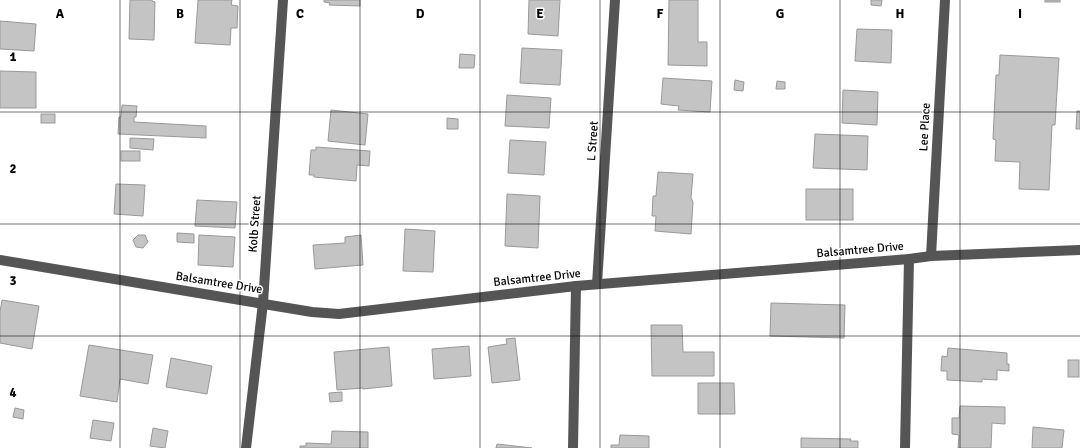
<svg xmlns="http://www.w3.org/2000/svg" width="1080" height="448" font-family="Signika,sans-serif">
	<rect width="100%" height="100%" fill="#fff"/>
	<!-- building -->
	<g fill="#c4c4c4" stroke="#999">
		<polygon points="130,0 152,0 152,1 155,2 154,40 129,39"/>
		<polygon points="198,0 232,0 231,5 238,6 237,28 231,28 230,45 195,43"/>
		<polygon points="324,0 360,0 360,6 329,5 330,3 324,2"/>
		<polygon points="529,0 560,0 558,36 528,34"/>
		<polygon points="669,0 698,0 698,42 707,42 707,66 668,65"/>
		<polygon points="871,0 882,0 881,6 871,5"/>
		<rect x="1045" y="0" width="15" height="2"/>
		<polygon points="0,21 36,24 34,51 0,49"/>
		<polygon points="857,29 892,30 891,63 855,61"/>
		<polygon points="522,48 562,50 560,85 520,83"/>
		<polygon points="460,54 475,55 474,68 459,68"/>
		<polygon points="1000,55 1059,58 1055,125 1052,125 1049,190 1019,189 1020,162 995,161 996,140 993,139 996,75 999,75"/>
		<polygon points="0,71 36,72 36,108 0,108"/>
		<polygon points="663,78 712,81 710,112 678,110 679,106 661,104"/>
		<polygon points="735,80 744,82 743,91 734,90"/>
		<polygon points="777,81 785,82 785,89 776,89"/>
		<polygon points="843,90 878,92 877,125 842,123"/>
		<polygon points="507,95 551,98 549,128 505,126"/>
		<polygon points="122,105 137,106 136,117 134,117 134,122 206,126 206,138 118,134 119,117 121,117"/>
		<polygon points="331,110 368,114 365,145 328,141"/>
		<polygon points="1077,111 1080,111 1080,129 1076,129"/>
		<rect x="41" y="114" width="14" height="9"/>
		<polygon points="447,118 458,119 458,129 447,129"/>
		<polygon points="815,134 868,136 867,170 813,168"/>
		<polygon points="130,138 154,139 153,150 130,148"/>
		<polygon points="510,140 546,142 544,175 508,173"/>
		<polygon points="316,147 370,151 369,166 357,165 356,181 314,177 314,175 309,175 311,150 316,150"/>
		<rect x="121" y="151" width="19" height="10"/>
		<polygon points="658,172 693,174 691,198 693,202 691,234 655,231 656,216 652,216 653,196 656,196"/>
		<polygon points="116,184 145,185 143,216 114,214"/>
		<rect x="806" y="189" width="47" height="31"/>
		<polygon points="507,194 540,196 538,248 505,246"/>
		<polygon points="197,200 237,202 235,228 195,226"/>
		<polygon points="405,229 435,231 433,272 403,271"/>
		<polygon points="177,233 194,234 194,243 177,242"/>
		<polygon points="138,235 145,235 148,242 143,248 136,247 133,240"/>
		<polygon points="199,235 235,237 233,267 198,265"/>
		<polygon points="361,235 363,265 315,269 313,245 345,243 345,237"/>
		<polygon points="2,300 39,306 32,349 0,343 0,312"/>
		<polygon points="771,303 845,305 844,338 770,336"/>
		<polygon points="651,325 682,325 683,352 714,352 714,376 652,376"/>
		<polygon points="515,338 520,380 492,383 488,347 507,344 506,339"/>
		<polygon points="89,345 153,355 148,384 120,379 117,402 80,396"/>
		<polygon points="469,346 471,376 434,379 432,349"/>
		<polygon points="389,347 392,386 363,389 363,388 337,390 334,352"/>
		<polygon points="948,348 1007,353 1007,364 1009,364 1009,371 997,370 997,380 982,379 982,382 947,380 947,371 941,371 942,356 947,357"/>
		<polygon points="171,358 212,366 207,394 166,387"/>
		<rect x="1068" y="360" width="11" height="17"/>
		<polygon points="698,383 734,383 735,414 698,414"/>
		<polygon points="342,392 342,401 330,402 329,393"/>
		<polygon points="960,406 1005,407 1005,424 992,423 991,448 958,448 959,435 952,434 952,418 959,418"/>
		<polygon points="15,408 24,410 23,419 13,417"/>
		<polygon points="93,420 114,423 111,441 90,438"/>
		<polygon points="1033,427 1064,430 1062,448 1032,448"/>
		<polygon points="153,428 168,431 165,448 150,446"/>
		<polygon points="332,431 368,432 368,448 300,448 300,446 306,446 306,443 331,444"/>
		<polygon points="620,435 649,436 649,448 611,448 611,445 619,445"/>
		<polygon points="801,438 851,439 850,441 858,441 858,448 801,448"/>
		<polygon points="497,444 532,448 496,448"/>
	</g>
	<g fill="none" stroke-linecap="round" stroke-linejoin="round">
		<!-- minor -->
		<g stroke="#555" stroke-width="10">
			<polyline points="931,256 945,0"/>
			<polyline points="0,260 312,312 339,314 576,286 909,259 931,256 1080,250"/>
			<polyline points="597,284 615,0"/>
			<polyline points="246,448 263,303 283,0"/>
			<polyline points="573,448 576,286"/>
			<polyline points="905,448 909,259"/>
		</g>
	</g>
	<!-- grid -->
	<path fill="none" stroke="#000" stroke-width="1" stroke-opacity="0.55" d="M120,0V448M240,0V448M360,0V448M480,0V448M600,0V448M720,0V448M840,0V448M960,0V448M0,112H1080M0,224H1080M0,336H1080"/>
	<g text-anchor="middle" dominant-baseline="central" stroke-width="3" stroke-linejoin="round" paint-order="stroke">
		<!-- street labels -->
		<g font-size="12" fill="#000" stroke="#fff">
			<text transform="translate(925 127) rotate(-87)">Lee Place</text>
			<text transform="translate(593 141) rotate(-86)">L Street</text>
			<text transform="translate(255 224) rotate(-86)">Kolb Street</text>
			<text transform="translate(860 250) rotate(-5)">Balsamtree Drive</text>
			<text transform="translate(537 278) rotate(-6)">Balsamtree Drive</text>
			<text transform="translate(219 283) rotate(9)">Balsamtree Drive</text>
		</g>
	</g>
	<g font-size="13" text-anchor="middle" font-weight="bold" fill="#000" stroke="#fff" stroke-width="3" stroke-linejoin="round" paint-order="stroke">
		<text x="60" y="18">A</text>
		<text x="180" y="18">B</text>
		<text x="300" y="18">C</text>
		<text x="420" y="18">D</text>
		<text x="540" y="18">E</text>
		<text x="660" y="18">F</text>
		<text x="780" y="18">G</text>
		<text x="900" y="18">H</text>
		<text x="1020" y="18">I</text>
		<text x="13" y="61">1</text>
		<text x="13" y="173">2</text>
		<text x="13" y="285">3</text>
		<text x="13" y="397">4</text>
	</g>
</svg>
